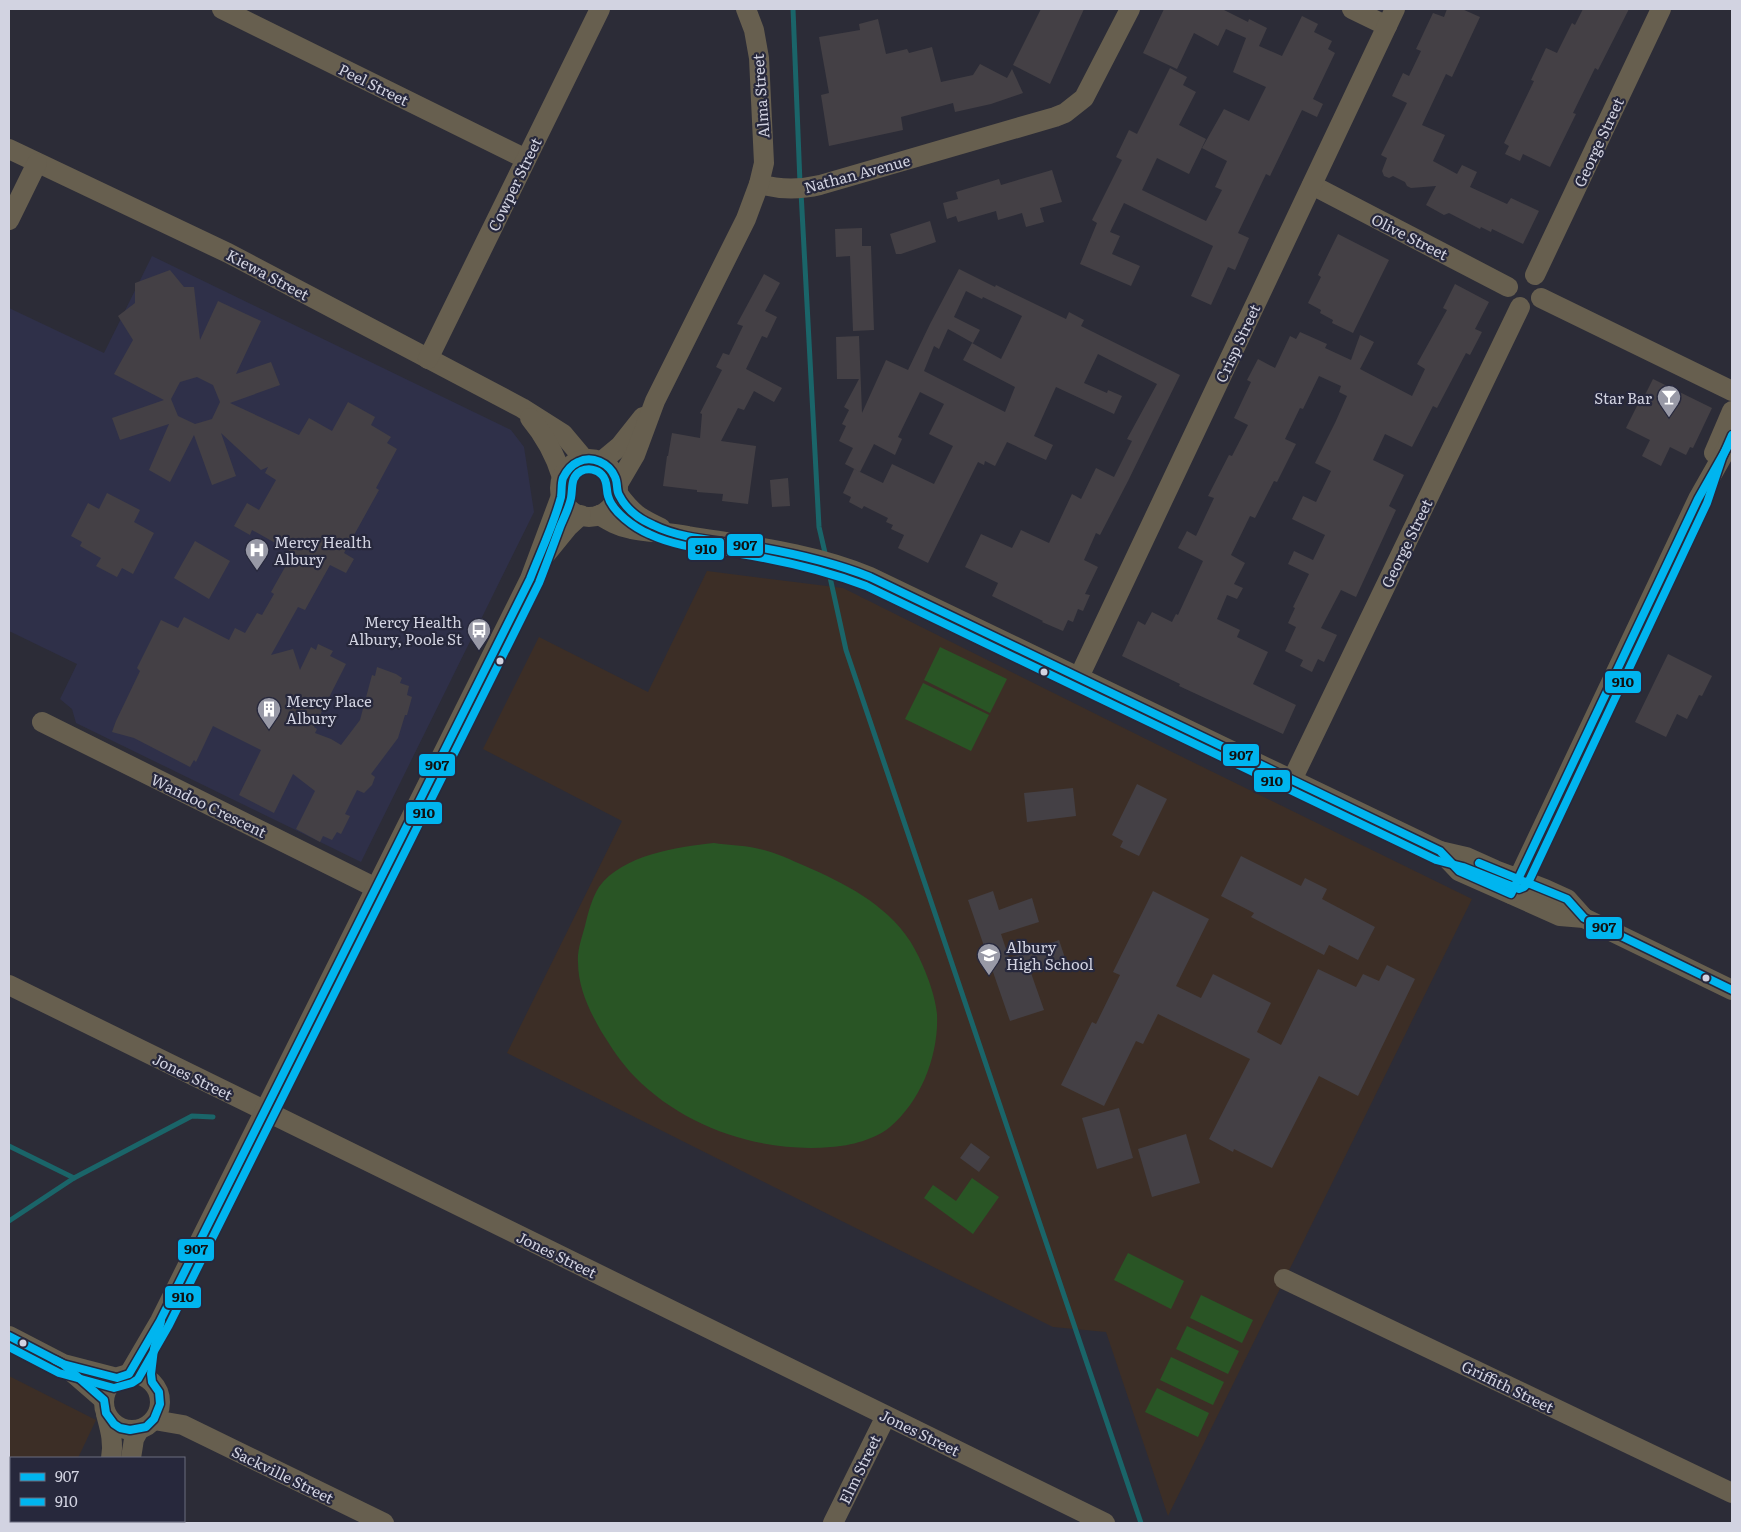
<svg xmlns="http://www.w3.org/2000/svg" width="1741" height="1532" font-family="Literata,serif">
	<rect width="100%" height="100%" fill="#2c2c37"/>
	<!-- built -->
	<polygon fill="#2f3049" points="152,256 511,430 524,447 534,512 361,862 76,723 72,709 60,699 77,664 9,631 9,308 104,353"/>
	<!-- education -->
	<g fill="#3c2e26">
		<polygon points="707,571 843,588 1166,749 1472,899 1168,1516 1106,1332 1053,1327 507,1053 622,821 483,749 539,637 648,692"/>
		<polygon points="9,1376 96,1420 78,1458 11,1458 11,1521 48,1521 46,1523 9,1523"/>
	</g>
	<!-- green -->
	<g fill="#295525">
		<polygon points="940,647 1007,679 990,713 924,680"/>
		<polygon points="923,683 989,715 971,751 905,719"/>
		<path d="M714,843C727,845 742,845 755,848C772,851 789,859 805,866C844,883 886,904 910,941C922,960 935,992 937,1014C939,1055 921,1101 890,1127C876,1139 850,1146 831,1147C761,1153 685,1128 635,1077C622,1064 611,1047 601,1031C589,1010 578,987 578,962C577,951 582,937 585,926C588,913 592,898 599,887C622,855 677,847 714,843Z"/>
		<polygon points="972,1178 999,1197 973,1234 924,1198 933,1185 956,1201"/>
		<polygon points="1128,1253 1184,1281 1171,1309 1114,1280"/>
		<polygon points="1201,1295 1253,1320 1242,1343 1190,1318"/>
		<polygon points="1187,1326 1239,1351 1228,1374 1176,1349"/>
		<polygon points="1171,1357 1224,1382 1213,1405 1160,1380"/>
		<polygon points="1157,1388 1209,1413 1198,1437 1145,1412"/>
	</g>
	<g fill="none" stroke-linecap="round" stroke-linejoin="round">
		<!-- stream -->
		<g stroke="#1a6569" stroke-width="5">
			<polyline points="793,9 800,183"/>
			<polyline points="801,192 819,527 826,557"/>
			<polyline points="828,568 846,650 1141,1523"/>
			<polyline points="9,1146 74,1178"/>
			<polyline points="9,1221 74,1178 192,1116 213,1117"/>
		</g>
	</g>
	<!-- building -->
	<g fill="#444045" fill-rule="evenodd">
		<polygon points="1041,9 1084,9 1050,84 1013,65"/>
		<polygon points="1164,9 1222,9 1248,22 1249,19 1267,28 1259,46 1282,56 1302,16 1318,24 1314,32 1332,41 1328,49 1335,53 1313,99 1323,104 1317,117 1302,110 1270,176 1266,174 1238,233 1249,238 1235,270 1228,267 1211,305 1191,296 1213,246 1124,203 1110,232 1120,236 1112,254 1140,266 1131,286 1080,264 1097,223 1092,220 1122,160 1116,157 1129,130 1137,134 1170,68 1187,77 1183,85 1196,92 1179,125 1206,139 1189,174 1157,158 1142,190 1206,221 1222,190 1215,187 1227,161 1202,148 1224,109 1249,121 1266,87 1233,72 1246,38 1226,29 1218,46 1194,33 1177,69 1143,53"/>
		<polygon points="1447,9 1462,9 1480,17 1452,77 1446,74 1422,125 1445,135 1433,161 1457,174 1462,165 1477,172 1470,187 1507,204 1511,198 1539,211 1523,244 1492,229 1491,232 1481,227 1480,229 1449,213 1444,215 1426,205 1436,186 1411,188 1407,186 1405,182 1393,176 1389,178 1384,176 1382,171 1387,158 1381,155 1407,103 1392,96 1403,73 1409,76 1421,51 1416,49 1433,13 1444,17"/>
		<polygon points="1583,9 1629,9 1598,70 1595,68 1573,113 1576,114 1550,167 1523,154 1520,161 1505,154 1509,146 1504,143 1534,81 1531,80 1546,48 1557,53 1572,23 1575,25"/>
		<polygon points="878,19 886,54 907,49 909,53 932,47 941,82 973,75 980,64 1007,78 1012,69 1023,93 991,104 955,112 953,103 901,117 903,130 829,146 821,95 829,93 819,37 860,30 859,24"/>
		<polygon points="1052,170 1062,202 1040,208 1044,222 1026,227 1022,213 998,220 996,211 958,222 956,216 947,219 943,203 958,199 956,192 999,179 1001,185"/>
		<polygon points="930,221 936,242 901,254 896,254 890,234"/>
		<polygon points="862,228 862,246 871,246 874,330 853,331 850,256 836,257 835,229"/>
		<polygon points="1338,234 1389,260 1353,333 1332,323 1333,320 1320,313 1321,310 1308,303 1321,277 1318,275"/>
		<path d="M959,269L995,287L996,285L1066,319L1069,312L1084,320L1081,326L1180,375L1128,481L1100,535L1096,533L1084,560L1098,567L1085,594L1090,595L1083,611L1078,609L1073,622L1068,620L1063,631L1042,622L1043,621L992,596L998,583L965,567L981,534L1012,548L1021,530L1049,543L1072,494L1081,499L1096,468L1114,477L1132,441L1127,439L1157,384L1098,354L1084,383L1107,393L1108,390L1122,396L1114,414L1056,387L1034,436L1053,445L1046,460L1007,442L995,466L985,461L984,465L978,462L928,563L898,548L904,535L891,529L893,525L886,522L888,518L864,506L862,509L849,502L851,497L843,493L854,469L883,483L892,464L934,484L953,446L929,434L944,404L920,392L898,437L902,439L895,455L874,444L860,472L845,464L853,448L839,441L846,426L842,424L849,410L844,407L859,379H837L836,337L859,336L862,413L886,360L908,370L930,324ZM966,291L982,299L983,297L1022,316L1001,359L972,343L963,360L1015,387L1005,412L924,371L934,346L939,349L948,329L973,343L980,330L954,317Z"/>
		<path d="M170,270L184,287H194L200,340L218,301L261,321L236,374L271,362L280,385L230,403L299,435L309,418L332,431L348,402L375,417L371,425L391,437L387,443L397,449L376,488L379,490L344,553L354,559L346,573L330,565L305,610L298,607L271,655L293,649L300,670L311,647L316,650L318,644L333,651L330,656L346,664L314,727L317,729L315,733L331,739L341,745L360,720L372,675L375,676L377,667L396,674L402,678L400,683L409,686L407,695L412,697L407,715H405L398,738L371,774L375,777L372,785L364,793L357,790L345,814L350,816L341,834L337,832L332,840L323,836L320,842L296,829L315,791L293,774L274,813L239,795L261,750L213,726L196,762L194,760L190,767L134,738L112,732L116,721L140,671L137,668L161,620L178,628L184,617L229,640L235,628L245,633L257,613L262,615L274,594L271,592L293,553L252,530L250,535L234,526L247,503L259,510L276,480L265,473L268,467L261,470L221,433L236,476L212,485L194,435L170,482L149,470L169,424L120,440L112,418L164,400L114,374L133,340L118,316L135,303V283ZM197,377L213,385L220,402L212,419L195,424L178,416L171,399L180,382Z"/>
		<polygon points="764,274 780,283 765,311 777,317 767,338 762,336 746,369 782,388 774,402 754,391 744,410 738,408 721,441 756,446 748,504 722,501 723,494 697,492 697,490 663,486 667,456 668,456 672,433 700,438 702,414 700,413 722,370 716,367 723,353 729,355 743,326 737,324"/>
		<polygon points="1455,284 1489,302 1475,329 1482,332 1470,355 1466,353 1437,408 1433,406 1412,447 1385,434 1373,460 1404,475 1389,506 1396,510 1356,597 1341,590 1321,628 1337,635 1324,662 1318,659 1312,672 1300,666 1303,660 1285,651 1296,627 1288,623 1295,608 1293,607 1309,574 1288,564 1294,551 1313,560 1325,535 1292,519 1303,496 1316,502 1331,471 1315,463 1335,423 1347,396 1339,392 1341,386 1319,376 1303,409 1300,408 1285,439 1296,444 1277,482 1274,481 1255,518 1250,516 1231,555 1245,563 1234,584 1243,588 1237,599 1227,595 1217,619 1240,630 1237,637 1268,652 1253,684 1296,705 1283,734 1179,686 1180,684 1122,656 1138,621 1145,625 1152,612 1172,622 1176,614 1178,615 1203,561 1178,548 1187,531 1196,536 1214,498 1208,496 1229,455 1232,456 1248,425 1234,418 1251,382 1247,380 1258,359 1275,368 1290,336 1296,339 1300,332 1327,344 1325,348 1351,360 1360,335 1374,342 1360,369 1412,396 1425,369 1417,364 1447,310 1443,308"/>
		<polygon points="1653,379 1712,408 1693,448 1690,447 1686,455 1670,447 1661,466 1642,456 1650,440 1626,428 1639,402 1641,403"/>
		<polygon points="788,478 790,506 772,507 770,480"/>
		<polygon points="107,493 140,510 134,522 154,533 133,574 122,568 117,577 96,566 101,558 80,546 82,542 71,536 88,503 99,509"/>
		<polygon points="195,541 230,561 209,599 174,578"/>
		<polygon points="1668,654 1712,676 1702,696 1699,695 1687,719 1677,714 1666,737 1635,722"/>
		<polygon points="1137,784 1167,799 1139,856 1120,847 1123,841 1112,835"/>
		<polygon points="1073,788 1076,816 1027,822 1024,793"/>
		<polygon points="1241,856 1301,886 1305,878 1327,889 1322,899 1375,927 1358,960 1329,945 1324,955 1251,917 1254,913 1221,896"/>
		<polygon points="993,891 999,910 1032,898 1039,922 1001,934 1009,958 1059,940 1066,961 1031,973 1044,1010 1010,1021 968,900"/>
		<polygon points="1153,891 1209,919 1176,986 1201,998 1213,974 1271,1003 1257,1032 1281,1045 1318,969 1356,987 1363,974 1379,981 1387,965 1415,979 1358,1096 1319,1076 1272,1168 1234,1149 1233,1152 1209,1139 1250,1059 1158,1014 1143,1044 1136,1041 1104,1106 1061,1085 1092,1022 1096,1024 1120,975 1113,972"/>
		<polygon points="1119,1108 1133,1158 1097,1169 1082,1118"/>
		<polygon points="1186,1134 1200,1183 1152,1197 1138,1149"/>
		<polygon points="971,1143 990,1157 979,1172 960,1158"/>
	</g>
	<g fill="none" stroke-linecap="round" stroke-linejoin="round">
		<!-- minor -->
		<g stroke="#675f4f" stroke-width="20">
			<polyline points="222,9 526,159"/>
			<polyline points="1352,9 1387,26"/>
			<polyline points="9,149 228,253 522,408 563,434 584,459"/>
			<path d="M759,184C780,190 799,190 820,185L1055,117L1065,113L1084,98L1130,9"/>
			<polyline points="1312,185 1508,287"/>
			<polyline points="9,220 37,163"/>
			<polyline points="1535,275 1661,9"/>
			<polyline points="1541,298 1732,391"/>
			<polyline points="428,359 600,9"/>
			<path d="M530,418C545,436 555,454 562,477"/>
			<polyline points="1714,453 1732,411"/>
			<circle cx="589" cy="488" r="29"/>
			<polyline points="602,461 620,446 643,417"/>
			<polyline points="618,484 635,455 655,401 746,219 759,184 764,163 759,58 754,30 746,9"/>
			<path d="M618,494C632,513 639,518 661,528"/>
			<path d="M599,515C609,521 619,527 631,529C649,533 669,532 688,536C749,546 813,553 870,577L1440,851L1466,857L1495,870L1545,889L1567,899L1584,918"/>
			<polyline points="546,554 568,527 581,515"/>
			<polyline points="1079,677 1395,9"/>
			<polyline points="42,722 376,888"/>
			<polyline points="1292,780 1520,307"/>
			<polyline points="1440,851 1459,871 1560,916 1584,918 1732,990"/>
			<polyline points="1511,894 1698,499 1732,439"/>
			<polyline points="9,985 1105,1523"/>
			<polyline points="1284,1279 1732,1493"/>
			<polyline points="9,1336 63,1364 117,1378"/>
			<polyline points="66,1367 104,1400"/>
			<circle cx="132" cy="1402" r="28"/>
			<polyline points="129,1374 160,1321 530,579 561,496"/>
			<path d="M106,1414C110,1429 114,1442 111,1458"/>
			<polyline points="154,1420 183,1425 384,1523"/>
			<polyline points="131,1458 134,1439 139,1430"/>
			<polyline points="82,1523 84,1521"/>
			<polyline points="113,1523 115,1521"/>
			<polyline points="833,1523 886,1416"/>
		</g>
		<!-- bus-1 casing -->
		<g stroke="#27283c" stroke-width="11">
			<g id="bus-1">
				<polyline points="1479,863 1567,899 1584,918 1732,990"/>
				<path d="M9,1336L63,1364L117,1378L129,1374L160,1321L530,579C540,553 554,524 561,497C562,491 561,484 563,478C566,472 571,465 578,462C592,455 609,463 615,477C618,483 616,490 619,495C626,509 639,519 653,525C681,539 714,540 745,545C788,552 830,561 870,577L1440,851L1459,871L1511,894L1698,499L1732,439"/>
				<polyline points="55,1360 63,1364 104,1400 106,1413 114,1424 120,1428 130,1430 146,1427 154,1419 160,1404 159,1392 152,1382 151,1374 154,1349 161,1321"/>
			</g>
		</g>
		<!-- bus-2 casing -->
		<g stroke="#27283c" stroke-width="11">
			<path id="bus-2" d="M9,1347L59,1373L114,1388L132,1383L138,1379L169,1325L539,583C546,565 553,546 560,527C564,517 569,508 571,498C573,488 570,477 581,471C588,468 597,469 602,475C608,481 606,489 608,496C612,512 635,528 649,534C678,548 710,549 741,554C784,561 826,571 866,586L1436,860L1463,867L1519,889L1524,887L1528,883L1707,503L1722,458L1732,435"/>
		</g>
		<!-- bus-1 -->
		<use href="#bus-1" stroke="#00b5ef" stroke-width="8"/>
		<!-- bus-2 -->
		<use href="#bus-2" stroke="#00b5ef" stroke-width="8"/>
	</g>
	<!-- icons -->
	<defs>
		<g id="bar-pin" transform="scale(1.25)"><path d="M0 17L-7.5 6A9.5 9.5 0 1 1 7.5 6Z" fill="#9899a6" stroke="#27283c"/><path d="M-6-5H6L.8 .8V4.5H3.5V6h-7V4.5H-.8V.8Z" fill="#fff"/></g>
		<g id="hospital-pin" transform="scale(1.25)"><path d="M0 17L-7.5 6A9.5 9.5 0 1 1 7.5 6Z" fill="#9899a6" stroke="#27283c"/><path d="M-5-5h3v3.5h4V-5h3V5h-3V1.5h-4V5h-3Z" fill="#fff"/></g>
		<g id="bus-pin" transform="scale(1.25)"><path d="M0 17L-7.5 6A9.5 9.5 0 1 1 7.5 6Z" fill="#9899a6" stroke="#27283c"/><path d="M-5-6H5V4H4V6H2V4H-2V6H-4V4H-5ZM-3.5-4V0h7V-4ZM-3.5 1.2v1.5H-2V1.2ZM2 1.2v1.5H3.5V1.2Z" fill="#fff"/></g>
		<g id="building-pin" transform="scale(1.25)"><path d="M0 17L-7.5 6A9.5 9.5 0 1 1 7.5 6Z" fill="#9899a6" stroke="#27283c"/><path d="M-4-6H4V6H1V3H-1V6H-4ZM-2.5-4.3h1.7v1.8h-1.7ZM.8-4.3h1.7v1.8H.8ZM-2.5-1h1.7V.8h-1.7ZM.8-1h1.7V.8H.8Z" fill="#fff"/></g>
		<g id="school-pin" transform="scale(1.25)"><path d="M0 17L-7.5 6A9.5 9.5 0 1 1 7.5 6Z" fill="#9899a6" stroke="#27283c"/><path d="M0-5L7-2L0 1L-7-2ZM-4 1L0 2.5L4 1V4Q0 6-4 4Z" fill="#fff"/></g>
	</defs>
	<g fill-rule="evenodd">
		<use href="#bar-pin" x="1669" y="397"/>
		<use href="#hospital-pin" x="257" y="550"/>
		<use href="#bus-pin" x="479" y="630"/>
		<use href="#building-pin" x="269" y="709"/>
		<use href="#school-pin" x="989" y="955"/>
	</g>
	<!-- markers -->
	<g fill="#d2d3e1" stroke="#27283c" stroke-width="2">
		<circle cx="500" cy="661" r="4.5"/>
		<circle cx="1044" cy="672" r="4.5"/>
		<circle cx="1706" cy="978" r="4.5"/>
		<circle cx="23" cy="1343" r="4.5"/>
	</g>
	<g text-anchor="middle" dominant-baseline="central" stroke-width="4.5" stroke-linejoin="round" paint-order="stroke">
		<!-- street labels -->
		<g font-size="15" fill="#d2d3e1" stroke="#27283c">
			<text transform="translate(374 84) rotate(26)">Peel Street</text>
			<text transform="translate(760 96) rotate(-94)">Alma Street</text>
			<text transform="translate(1598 142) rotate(-65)">George Street</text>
			<text transform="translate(857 173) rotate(-15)">Nathan Avenue</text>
			<text transform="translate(514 184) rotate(-64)">Cowper Street</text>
			<text transform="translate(1410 236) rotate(27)">Olive Street</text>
			<text transform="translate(268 274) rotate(28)">Kiewa Street</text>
			<text transform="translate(1237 343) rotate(-65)">Crisp Street</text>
			<text transform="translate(1406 543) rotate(-64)">George Street</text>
			<text transform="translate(209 805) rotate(26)">Wandoo Crescent</text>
			<text transform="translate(193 1076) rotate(26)">Jones Street</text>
			<text transform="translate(557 1254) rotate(26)">Jones Street</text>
			<text transform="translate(1508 1386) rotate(26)">Griffith Street</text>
			<text transform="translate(920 1432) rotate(26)">Jones Street</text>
			<text transform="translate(859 1469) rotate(-64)">Elm Street</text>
			<text transform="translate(283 1474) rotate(26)">Sackville Street</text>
		</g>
		<!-- poi labels -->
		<g font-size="15" fill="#d2d3e1" stroke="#27283c" text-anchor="start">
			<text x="1652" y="397" text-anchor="end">Star Bar</text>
			<text x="274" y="541">Mercy Health<tspan x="274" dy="17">Albury</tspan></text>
			<text x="462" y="621" text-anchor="end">Mercy Health<tspan x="462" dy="17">Albury, Poole St</tspan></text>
			<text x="286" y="700">Mercy Place<tspan x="286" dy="17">Albury</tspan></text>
			<text x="1006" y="946">Albury<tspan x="1006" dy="17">High School</tspan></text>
		</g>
	</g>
	<g stroke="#27283c" stroke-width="2">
		<rect x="726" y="533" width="38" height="24" rx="5" fill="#00b5ef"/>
		<rect x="687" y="537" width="38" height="24" rx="5" fill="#00b5ef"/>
		<rect x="1604" y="670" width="38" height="24" rx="5" fill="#00b5ef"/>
		<rect x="1222" y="743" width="38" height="24" rx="5" fill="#00b5ef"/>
		<rect x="418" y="753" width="38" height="24" rx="5" fill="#00b5ef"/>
		<rect x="1253" y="769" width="38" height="24" rx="5" fill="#00b5ef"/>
		<rect x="405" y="801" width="38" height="24" rx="5" fill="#00b5ef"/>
		<rect x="1585" y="916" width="38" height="24" rx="5" fill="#00b5ef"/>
		<rect x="177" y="1238" width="38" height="24" rx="5" fill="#00b5ef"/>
		<rect x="164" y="1285" width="38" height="24" rx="5" fill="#00b5ef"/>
	</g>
	<g font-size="14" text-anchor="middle" font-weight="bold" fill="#111">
		<text x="745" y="550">907</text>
		<text x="706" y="554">910</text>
		<text x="1623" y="687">910</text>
		<text x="1241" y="760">907</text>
		<text x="437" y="770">907</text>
		<text x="1272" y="786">910</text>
		<text x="424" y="818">910</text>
		<text x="1604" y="932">907</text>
		<text x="196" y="1254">907</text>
		<text x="183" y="1302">910</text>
	</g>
	<!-- border -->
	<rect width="1741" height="1532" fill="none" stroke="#d2d3e1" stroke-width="20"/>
	<!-- legend -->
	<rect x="10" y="1457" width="175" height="65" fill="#27283c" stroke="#6b6c7e"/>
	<rect x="20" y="1473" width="25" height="8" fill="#00b5ef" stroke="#6b6c7e"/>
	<text x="55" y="1482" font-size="15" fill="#d2d3e1">907</text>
	<rect x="20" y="1498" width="25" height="8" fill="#00b5ef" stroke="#6b6c7e"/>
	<text x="55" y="1507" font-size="15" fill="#d2d3e1">910</text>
</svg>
